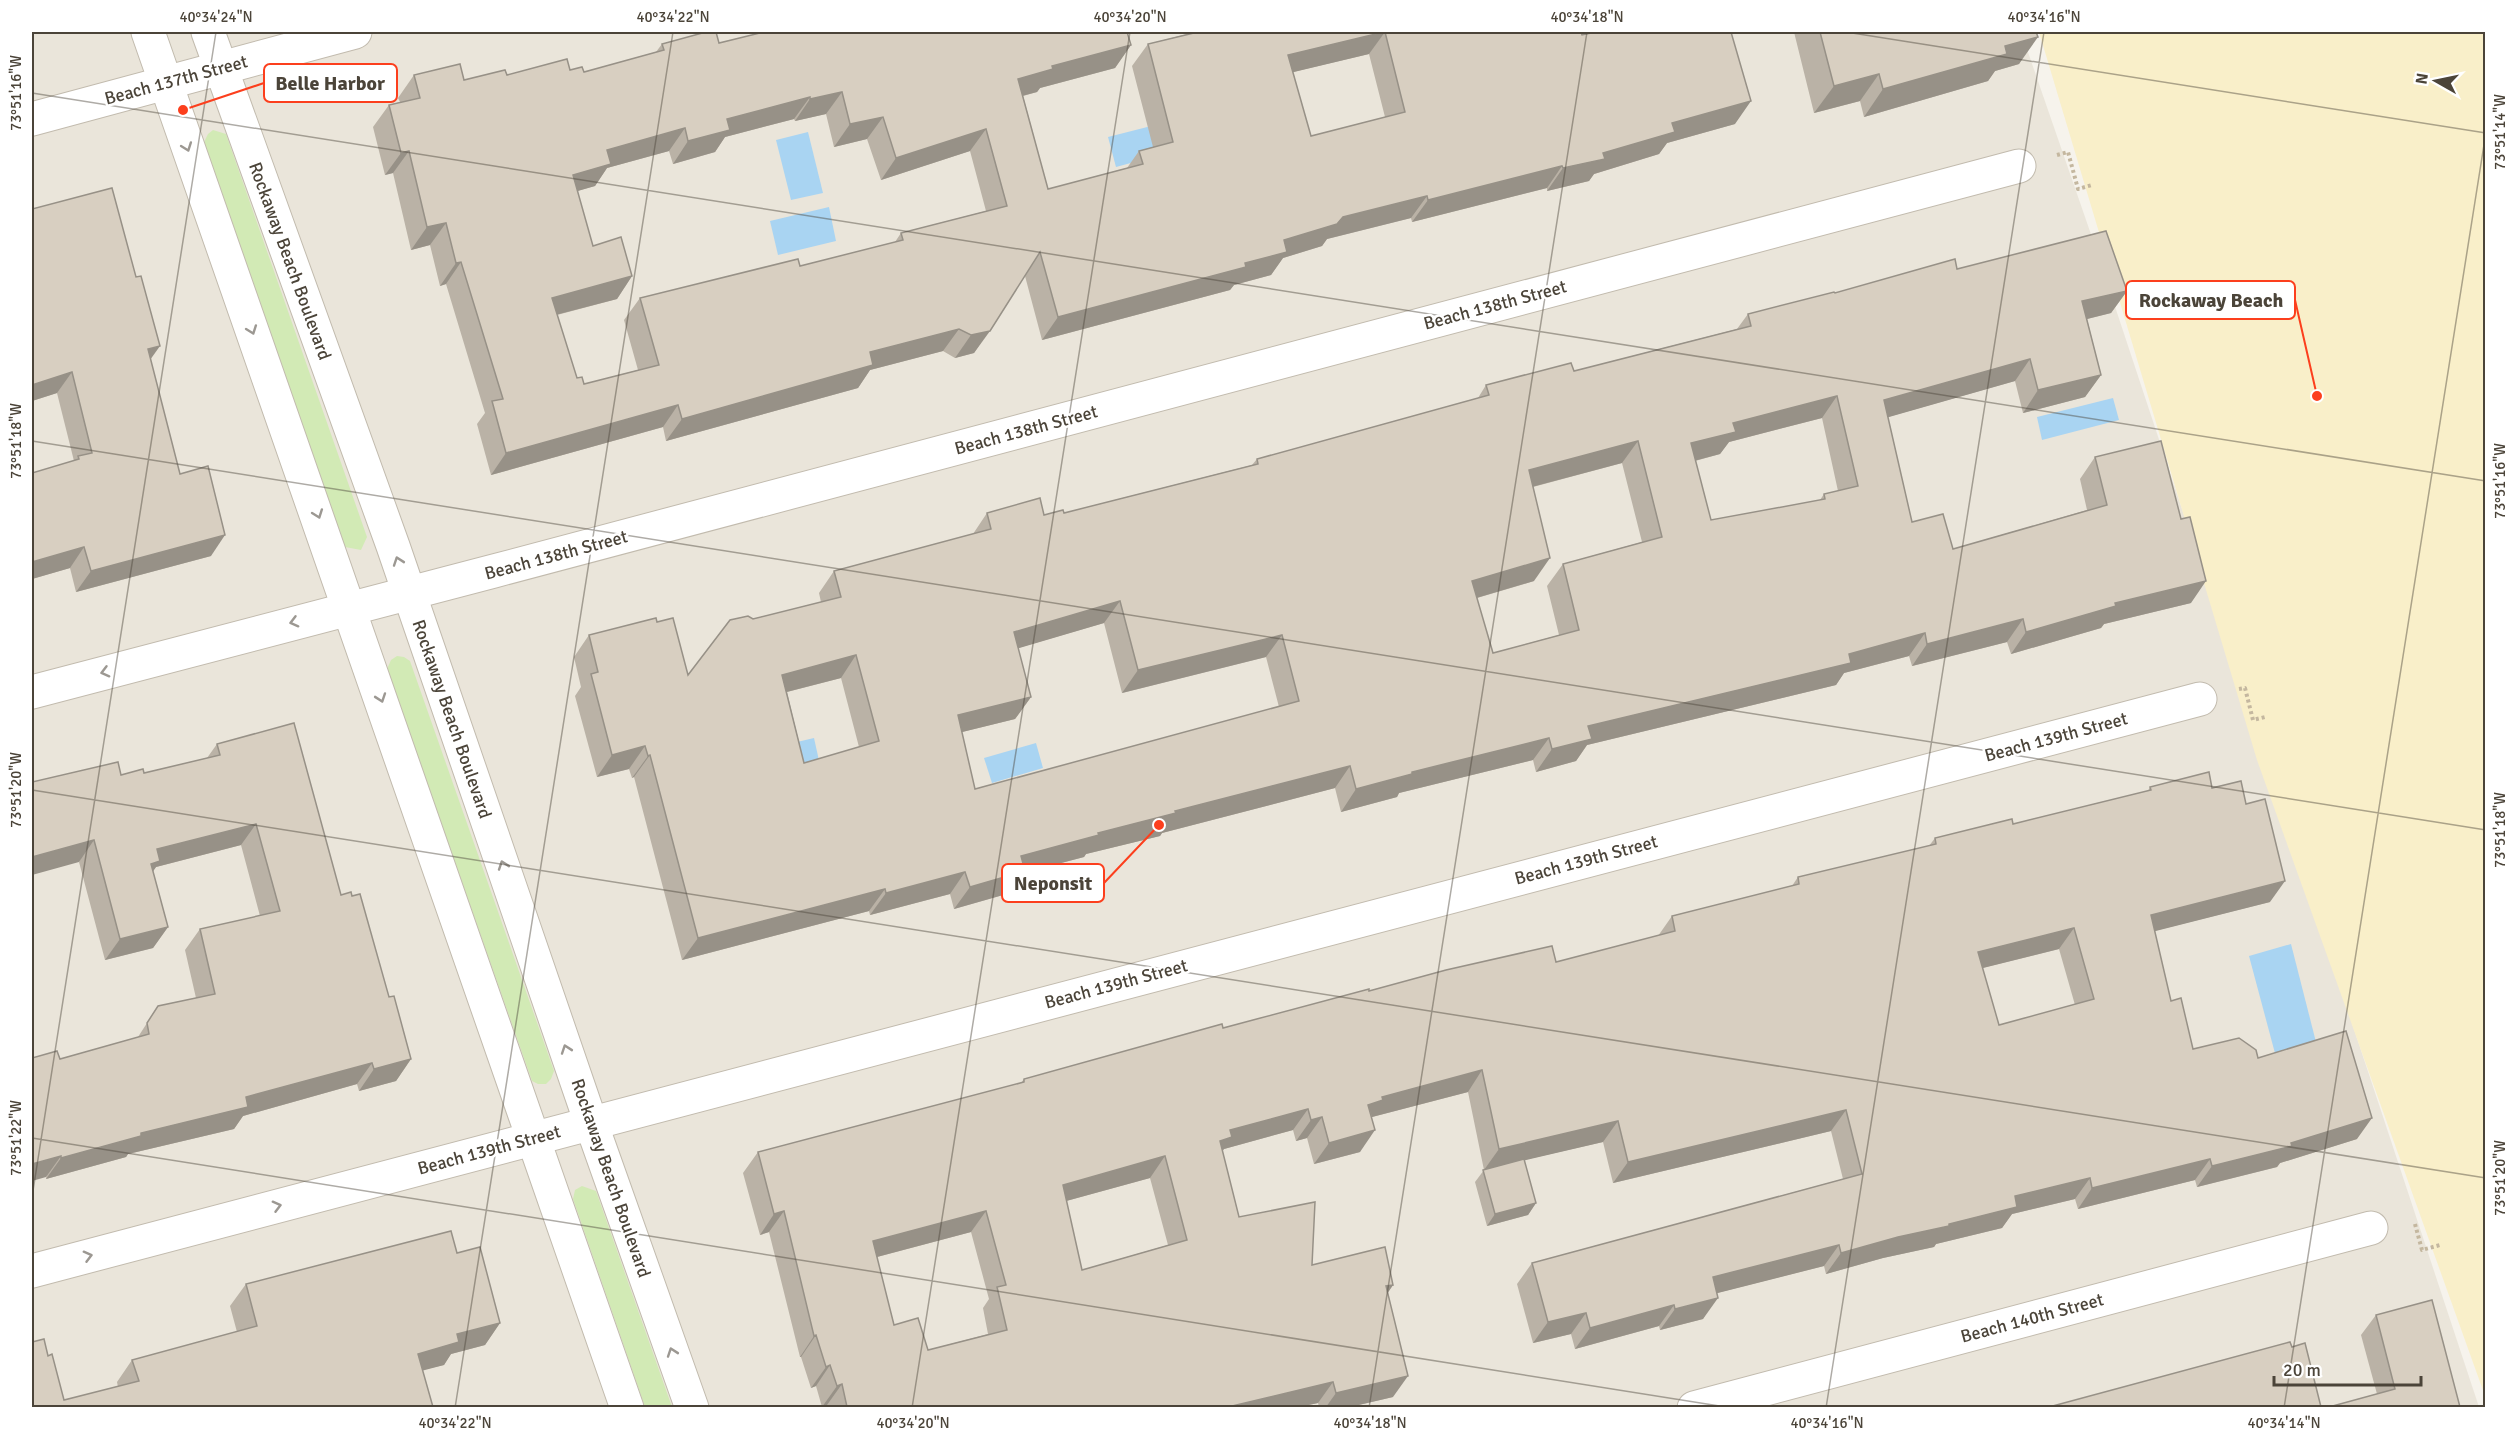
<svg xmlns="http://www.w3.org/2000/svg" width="2517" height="1439" font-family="Signika,sans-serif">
	<rect width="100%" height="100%" fill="#f6f3ec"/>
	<!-- residential -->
	<polygon fill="#eae5da" points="32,32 2021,32 2094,243 2479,1407 32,1407"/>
	<!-- green -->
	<g fill="#d2eab5">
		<polygon points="213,130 226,134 367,537 361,550 345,547 204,142 208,134"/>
		<polygon points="397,656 404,657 410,661 554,1071 551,1079 546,1084 538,1084 532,1081 387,669 391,660"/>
		<polygon points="582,1186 596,1191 672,1407 645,1407 573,1199 575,1190"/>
	</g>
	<!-- sand -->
	<polygon fill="#f9efc9" points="2039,32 2485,32 2485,1396 2257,760"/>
	<!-- water -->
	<g fill="#a9d4f2">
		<polygon points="1167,122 1175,151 1116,167 1108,137"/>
		<polygon points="808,132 823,193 791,200 776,140"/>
		<polygon points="829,207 836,241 778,255 770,221"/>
		<polygon points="2113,398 2119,420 2042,440 2037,417"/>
		<polygon points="814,738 820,765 770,776 776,747"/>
		<polygon points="1036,743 1043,768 992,783 984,758"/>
		<polygon points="2291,944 2317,1046 2276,1057 2249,956"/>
	</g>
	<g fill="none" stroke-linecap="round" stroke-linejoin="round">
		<!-- minor casing -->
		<g stroke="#c2bbae" stroke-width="35">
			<g id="minor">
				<polyline points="148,32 627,1408"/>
				<polyline points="208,32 393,546 591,1123 692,1408"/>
				<polyline points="32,119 355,32"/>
				<polyline points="32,692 494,571 2019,166"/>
				<polyline points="32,1271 2200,699"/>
				<polyline points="1694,1408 2371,1228"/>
			</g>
		</g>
		<!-- path -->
		<g stroke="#c4b79f" stroke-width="4" stroke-dasharray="3 3" stroke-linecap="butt">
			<polyline points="2057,155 2068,152 2078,189 2092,185"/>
			<polyline points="2239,689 2245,688 2253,720 2265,717"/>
			<polyline points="2415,1224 2422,1250 2440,1245"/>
		</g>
		<!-- minor -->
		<use href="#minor" stroke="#fff" stroke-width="33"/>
	</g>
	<!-- wall -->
	<g fill="#bab2a6" fill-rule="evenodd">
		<path d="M1191,32H1581L1582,35L1735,124L1667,143L1659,154L1594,174L1589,181L1547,191V188L1412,222L1411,218L1327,239L1322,246L1283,258L1271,275L1234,285L1230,290L1042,340L1025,276L974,353L955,358L943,351L870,370L858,388L666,441L663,427L491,475L477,424L485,413L446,284L440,286L430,245L411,250L393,173L385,175L373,127L389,105L400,102L398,98L414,75L464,80L507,75L570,70L584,72L656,52L662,44L1131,45L1115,68L1040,88L1037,92L1023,96L1048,189L1127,168L1139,151L1153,147L1132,66L1148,44L1191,33ZM1369,54L1385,117L1311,136L1293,72ZM826,114L834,147L867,139L881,180L970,151L986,211L901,233L895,242L800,266L640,298L624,320L638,370L584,384L577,378L557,315L617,299L632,276L593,246L577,191L595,186L607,168L669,151L673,164L715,152L725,137L794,119L795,121Z"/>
		<polygon points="1794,32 2036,32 2019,64 1995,71 1988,81 1864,117 1860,101 1814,113"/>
		<polygon points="32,209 150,359 180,474 211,556 76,592 70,568 32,579 32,473 74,461 57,393 32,401"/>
		<path d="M1957,269L2127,291L2111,313L2087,319L2101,375L2085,397L2023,413L2015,381L1888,417L1912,522L1953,549L2087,510L2080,479L2095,457L2191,603L2104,624L2101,628L2011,654L2007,642L1912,666L1909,656L1844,673L1836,685L1587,745L1576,761L1536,772L1533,760L1399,793L1397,797L1341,812L1335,788L1162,833L1160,836L1086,854L1084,857L1023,873L1010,893L954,909L950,894L870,915L869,911L682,960L634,777L632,778L629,769L597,777L575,696L581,687L574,657L589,635L688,675L753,619L821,602L819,593L834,571L973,534L987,513L1044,515L1064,513L1252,465L1257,459L1478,398L1486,385L1574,371L1737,329L1748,314L1835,293ZM1822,418L1838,491L1824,494L1820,500L1711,520L1695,461L1720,454L1729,442ZM1622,463L1642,542L1563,564L1547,586L1559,635L1493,653L1477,598L1534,581L1533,487ZM1104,623L1122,693L1266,657L1279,707L975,789L962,732L1015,719L1031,697L1018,648ZM841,678L859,747L804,763L787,692Z"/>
		<polygon points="217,744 341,895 389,997 411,1059 396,1081 359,1091 357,1084 243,1116 234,1129 128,1154 126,1157 46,1179 60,1059 138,1037 158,1006 196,998 185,950 200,929 260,916 241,845 156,867 153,871 168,927 153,948 105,960 79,862 121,775 144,773 207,758"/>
		<path d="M2150,787L2212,788L2270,902L2154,931L2171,1001L2193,1049L2258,1058L2357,1139L2280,1163L2277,1167L2197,1187L2195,1180L2078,1209L2075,1199L2012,1214L2002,1228L1936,1244L1934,1247L1883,1258L1826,1274L1824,1266L1717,1293L1703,1319L1660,1330L1659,1326L1575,1349L1571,1334L1533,1343L1517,1284L1532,1263L1843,1179L1831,1131L1613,1183L1603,1142L1524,1160L1536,1203L1528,1215L1487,1226L1475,1182L1484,1170L1468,1092L1372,1117L1360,1152L1314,1164L1307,1138L1296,1141L1293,1130L1224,1149L1222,1151L1239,1217L1312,1265L1393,1285L1388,1292L1393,1397L1350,1407H1319L1318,1403L1299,1407H828L827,1405L822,1407L816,1386L811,1388L801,1357H800L769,1232L760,1235L743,1173L758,1152L1021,1083L1024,1079L1369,991L1556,962L1658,936L1672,916L1792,886L1798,877L1929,846L1935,838L2013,824L2148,791ZM2059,949L2075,1005L1999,1025L1982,968ZM1150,1178L1168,1245L1082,1270L1066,1201ZM971,1232L989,1299L983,1308L988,1334L928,1350L894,1325L877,1257Z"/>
		<polygon points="457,1253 500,1323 485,1345 451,1354 444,1365 422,1370 32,1407 48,1356 64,1400 118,1387 117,1382 132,1360 237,1332 230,1306 246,1284"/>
		<polygon points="2376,1315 2460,1407 2377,1394 2361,1335"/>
	</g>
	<!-- shaded-wall -->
	<g fill="#979187">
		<polygon points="1385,32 1369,54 1273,77 1288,55"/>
		<polygon points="2038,37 2019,64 1995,71 1988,81 1864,117 1883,89 2005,46"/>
		<polygon points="1131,45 1115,68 1040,88 1037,92 1003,101 1018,79 1052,66"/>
		<polygon points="1879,74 1860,101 1814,113 1834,86"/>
		<polygon points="842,92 826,114 795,121 810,99"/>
		<polygon points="810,97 794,119 725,137 715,152 673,164 688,141 727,119"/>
		<polygon points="1751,101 1735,124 1667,143 1659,154 1594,174 1589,181 1547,191 1563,168 1603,153 1672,123"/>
		<polygon points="883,117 867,139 834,147 850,124"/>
		<polygon points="685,128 669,151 607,168 595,186 557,197 573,175 607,150"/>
		<polygon points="986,129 970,151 881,180 896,158"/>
		<polygon points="409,151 393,173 385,175 401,153"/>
		<polygon points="1562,166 1547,188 1412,222 1428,200"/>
		<polygon points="1427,196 1411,218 1327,239 1322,246 1283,258 1271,275 1234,285 1230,290 1042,340 1058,317 1245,263 1284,240 1343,217"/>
		<polygon points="446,223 430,245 411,250 427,227"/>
		<polygon points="461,262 446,284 440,286 456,263"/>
		<polygon points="632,276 617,299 536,320 552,298"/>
		<polygon points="2127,291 2111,313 2067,324 2082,301"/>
		<polygon points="959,329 943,351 870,370 858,388 666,441 682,419 870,352"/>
		<polygon points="990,331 974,353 955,358 971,335"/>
		<polygon points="160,346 145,367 148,349"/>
		<polygon points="2030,359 2015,381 1868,423 1884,400"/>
		<polygon points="72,372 57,393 32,401 32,385"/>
		<polygon points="2101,375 2085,397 2023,413 2038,390"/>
		<polygon points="1837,396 1822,418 1729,442 1720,454 1675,466 1691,443 1733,423"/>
		<polygon points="678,405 663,427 491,475 506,453"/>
		<polygon points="1638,441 1622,463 1513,492 1529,470"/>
		<polygon points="225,535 211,556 76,592 91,571"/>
		<polygon points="84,547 70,568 32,579 32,562"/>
		<polygon points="1550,558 1534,581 1456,604 1472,581"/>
		<polygon points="2206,581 2191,603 2104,624 2101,628 2011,654 2026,632 2115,603"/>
		<polygon points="1120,601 1104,623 999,654 1014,632"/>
		<polygon points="2023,619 2007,642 1912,666 1927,644"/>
		<polygon points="1925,633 1909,656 1844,673 1836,685 1587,745 1576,761 1536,772 1552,749 1588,726 1849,654"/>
		<polygon points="1282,635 1266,657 1122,693 1138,670"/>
		<polygon points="856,655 841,678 767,697 782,675"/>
		<polygon points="1031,697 1015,719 942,737 958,715"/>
		<polygon points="1549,738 1533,760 1399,793 1397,797 1341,812 1356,789 1412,772"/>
		<polygon points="645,746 629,769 597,777 612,755"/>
		<polygon points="650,755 634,777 632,778 648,756"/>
		<polygon points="1350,766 1335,788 1162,833 1160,836 1086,854 1084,857 1023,873 1010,893 954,909 970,887 1021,856 1098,833 1175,811"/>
		<polygon points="256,824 241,845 156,867 145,883 157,849"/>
		<polygon points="94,840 79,862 32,875 32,857"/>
		<polygon points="965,872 950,894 870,915 886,893"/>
		<polygon points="2285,881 2270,902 2136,936 2151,915"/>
		<polygon points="885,889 869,911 682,960 698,938"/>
		<polygon points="168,927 153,948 105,960 120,939"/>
		<polygon points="2074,928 2059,949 1963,973 1978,952"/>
		<polygon points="411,1059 396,1081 359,1091 374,1069"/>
		<polygon points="372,1063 357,1084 243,1116 234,1129 128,1154 126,1157 46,1179 61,1158 141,1133 246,1097"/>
		<polygon points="1482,1070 1468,1092 1372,1117 1368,1105 1382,1097"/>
		<polygon points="1308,1109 1293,1130 1224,1149 1217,1158 1220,1141 1230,1130"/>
		<polygon points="1846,1110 1831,1131 1613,1183 1628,1162"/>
		<polygon points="1322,1117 1307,1138 1296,1141 1311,1120"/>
		<polygon points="2372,1118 2357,1139 2280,1163 2277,1167 2197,1187 2212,1166"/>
		<polygon points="1618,1121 1603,1142 1484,1170 1499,1149"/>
		<polygon points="1375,1130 1360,1152 1314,1164 1329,1143"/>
		<polygon points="61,1156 46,1177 32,1181 32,1164"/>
		<polygon points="1165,1156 1150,1178 1048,1206 1063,1185"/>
		<polygon points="2210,1159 2195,1180 2078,1209 2092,1188"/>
		<polygon points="2090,1178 2075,1199 2012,1214 2002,1228 1936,1244 1934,1247 1883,1258 1826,1274 1841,1253 1898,1237 1949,1224 2015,1196"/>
		<polygon points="1536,1203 1528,1215 1487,1226 1495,1214"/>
		<polygon points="784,1211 769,1232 760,1235 774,1214"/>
		<polygon points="986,1211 971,1232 858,1262 873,1241"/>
		<polygon points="1839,1245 1824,1266 1698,1298 1713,1277"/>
		<polygon points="1393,1285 1379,1306 1386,1286"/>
		<polygon points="1718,1298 1703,1319 1660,1330 1675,1309"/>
		<polygon points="1674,1305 1659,1326 1575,1349 1590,1328"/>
		<polygon points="1586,1313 1571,1334 1533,1343 1548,1322"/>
		<polygon points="500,1323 485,1345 451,1354 444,1365 402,1376 418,1354 457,1334"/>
		<polygon points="816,1335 801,1357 800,1357 814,1336"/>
		<polygon points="830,1365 816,1386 811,1388 826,1367"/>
		<polygon points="1408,1376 1393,1397 1350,1407 1326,1407 1336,1393"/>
		<polygon points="1333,1382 1318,1403 1299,1407 1228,1407"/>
		<polygon points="842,1384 827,1405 822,1407 837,1386"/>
	</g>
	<!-- building -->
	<g fill="#d8cfc1" stroke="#979187" stroke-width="1.5" fill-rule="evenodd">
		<path d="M706,32H716L719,43L764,32H1127L1131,45L1052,66L1053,69L1018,79L1048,189L1143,164L1139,151L1173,142L1148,44L1198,32H1384L1288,55L1311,136L1405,112L1385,32H1581L1582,35L1596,32H1731L1751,101L1672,123L1675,132L1603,153L1605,159L1563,168L1562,166L1428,200L1427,196L1343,217L1337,224L1284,240L1287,252L1245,263L1246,267L1058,317L1040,252L990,331L971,335L959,329L870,352L873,365L682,419L678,405L506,453L492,401L503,399L461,262L456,263L446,223L427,227L409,151L401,153L389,105L420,98L414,75L460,64L464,80L505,70L507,75L567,59L570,70L582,67L584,72L664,50L662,44ZM842,92L850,124L883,117L896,158L986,129L1007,206L901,233L903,240L800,266L798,259L640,298L659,365L584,384L582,377L577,378L552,298L632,276L621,237L593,246L573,175L611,164L607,150L685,128L688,141L730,130L727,119L810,97V99Z"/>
		<polygon points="1820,32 2036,32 2038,37 2005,46 2007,54 1883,89 1879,74 1834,86"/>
		<polygon points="112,188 136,277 141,276 160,346 148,349 180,474 208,466 225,535 91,571 84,547 32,562 32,473 79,459 78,456 92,453 72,372 32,385 32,209"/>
		<path d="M2106,231L2127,291L2082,301L2101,375L2038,390L2030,359L1884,400L1912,522L1943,514L1953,549L2107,505L2095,457L2161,441L2181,519L2190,517L2206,581L2115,603L2116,606L2026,632L2023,619L1927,644L1925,633L1849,654L1851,663L1588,726L1592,739L1552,749L1549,738L1412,772V774L1356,789L1350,766L1175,811L1176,813L1098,833L1099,835L1021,856L1025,871L970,887L965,872L886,893L885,889L698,938L650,755L648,756L645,746L612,755L591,674L598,672L589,635L656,618L657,622L673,618L688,675L730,620L748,616L753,619L841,597L834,571L991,529L987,513L1040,498L1044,515L1063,510L1064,513L1258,464L1257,459L1489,395L1486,385L1571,363L1574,371L1751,326L1748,314L1834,292L1835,293L1955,259L1957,269ZM1837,396L1858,486L1824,494L1825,499L1711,520L1691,443L1736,432L1733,423ZM1638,441L1662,537L1563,564L1579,630L1493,653L1472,581L1550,558L1529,470ZM1120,601L1138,670L1282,635L1299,701L975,789L958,715L1031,697L1014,632ZM856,655L879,741L804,763L782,675Z"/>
		<polygon points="294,723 341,895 351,892 352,896 360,894 389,997 394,996 411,1059 374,1069 372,1063 246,1097 248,1107 141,1133 141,1136 61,1158 61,1156 32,1164 32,1058 57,1051 60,1059 149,1034 147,1023 158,1006 215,994 200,929 280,911 256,824 157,849 160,861 151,864 168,927 120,939 94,840 32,857 32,782 118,762 121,775 143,769 144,773 220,755 217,744"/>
		<path d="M2209,772L2212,788L2241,781L2246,804L2265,799L2285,881L2151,915L2171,1001L2181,998L2193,1049L2239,1038L2256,1050L2258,1058L2346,1031L2372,1118L2291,1143L2292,1146L2212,1166L2210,1159L2092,1188L2090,1178L2015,1196L2017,1207L1949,1224V1226L1898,1237L1841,1253L1839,1245L1713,1277L1718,1298L1675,1309L1674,1305L1590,1328L1586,1313L1548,1322L1532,1263L1862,1174L1846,1110L1628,1162L1618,1121L1499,1149L1482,1070L1382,1097L1383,1100L1368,1105L1375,1130L1329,1143L1322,1117L1311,1120L1308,1109L1230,1130L1232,1137L1220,1141L1239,1217L1315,1202L1312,1265L1385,1247L1393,1285L1386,1286L1408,1376L1336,1393L1333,1382L1228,1407H847L842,1384L837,1386L830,1365L826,1367L816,1335L814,1336L784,1211L774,1214L758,1152L1024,1082V1079L1222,1024L1223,1028L1369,989V991L1446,970L1552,946L1556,962L1675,931L1672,916L1799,884L1798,877L1936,844L1935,838L2012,819L2013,824L2151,790L2150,787ZM2074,928L2094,999L1999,1025L1978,952ZM1165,1156L1187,1240L1082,1270L1063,1185ZM986,1211L1006,1285L997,1287L1007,1330L928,1350L918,1318L894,1325L873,1241Z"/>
		<polygon points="1524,1159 1536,1203 1495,1214 1483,1170"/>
		<polygon points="451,1231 457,1253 480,1247 500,1323 457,1334 459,1342 418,1354 433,1407 32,1407 32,1342 44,1339 48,1356 52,1354 64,1400 139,1381 132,1360 257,1326 246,1284"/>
		<polygon points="2432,1300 2460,1407 2329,1407 2395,1389 2376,1315"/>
		<polygon points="2290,1342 2292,1347 2305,1343 2321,1407 2049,1407"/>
	</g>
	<!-- one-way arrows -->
	<defs><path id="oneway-chevron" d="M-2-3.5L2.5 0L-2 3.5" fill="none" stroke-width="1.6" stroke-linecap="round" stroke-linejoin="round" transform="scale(1.5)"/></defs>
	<g stroke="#9c9892">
		<use href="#oneway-chevron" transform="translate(187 147) rotate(70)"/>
		<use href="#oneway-chevron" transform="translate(252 330) rotate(70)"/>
		<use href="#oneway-chevron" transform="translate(318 514) rotate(70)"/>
		<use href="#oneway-chevron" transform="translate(398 561) rotate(-109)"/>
		<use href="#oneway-chevron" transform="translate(294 622) rotate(165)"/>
		<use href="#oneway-chevron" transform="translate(105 672) rotate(165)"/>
		<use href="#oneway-chevron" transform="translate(381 698) rotate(71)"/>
		<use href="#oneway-chevron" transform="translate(503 865) rotate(-109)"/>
		<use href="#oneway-chevron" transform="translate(566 1049) rotate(-109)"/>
		<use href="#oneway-chevron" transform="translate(277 1206) rotate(-15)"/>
		<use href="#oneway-chevron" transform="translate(88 1256) rotate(-15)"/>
		<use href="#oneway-chevron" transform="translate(672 1352) rotate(-109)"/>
	</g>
	<!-- ticks -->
	<path fill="none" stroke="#4b4439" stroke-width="1.5" stroke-opacity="0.45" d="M1846,32L2486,133M32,93L2486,481M32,441L2486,830M32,790L2486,1178M32,1138L1732,1408M32,1197L216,32M455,1408L673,32M912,1408L1130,32M1369,1408L1587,32M1826,1408L2044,32M2284,1408L2486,132"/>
	<g text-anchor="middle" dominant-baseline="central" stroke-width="5" stroke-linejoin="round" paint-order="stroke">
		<!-- street labels -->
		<g font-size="18" fill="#4b4439" stroke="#fff">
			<text transform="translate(176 80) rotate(-15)">Beach 137th Street</text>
			<text transform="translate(290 261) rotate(70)">Rockaway Beach Boulevard</text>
			<text transform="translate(1495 305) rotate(-15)">Beach 138th Street</text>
			<text transform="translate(1026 430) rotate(-15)">Beach 138th Street</text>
			<text transform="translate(556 555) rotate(-15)">Beach 138th Street</text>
			<text transform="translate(452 719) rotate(71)">Rockaway Beach Boulevard</text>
			<text transform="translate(2056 737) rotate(-15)">Beach 139th Street</text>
			<text transform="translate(1586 860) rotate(-15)">Beach 139th Street</text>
			<text transform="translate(1116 984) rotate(-15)">Beach 139th Street</text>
			<text transform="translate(489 1150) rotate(-15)">Beach 139th Street</text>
			<text transform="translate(611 1178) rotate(71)">Rockaway Beach Boulevard</text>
			<text transform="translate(2032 1318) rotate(-15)">Beach 140th Street</text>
		</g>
	</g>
	<!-- callouts -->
	<path fill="none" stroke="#fc3f1d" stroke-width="2" d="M183 110L264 83M2317 396L2295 300M1159 825L1104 883"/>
	<g fill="#fc3f1d" stroke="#fff" stroke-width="2">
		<circle cx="183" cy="110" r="6"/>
		<circle cx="2317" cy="396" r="6"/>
		<circle cx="1159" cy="825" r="6"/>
	</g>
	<g fill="#fff" stroke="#fc3f1d" stroke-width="2">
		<rect x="264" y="64" width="133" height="38" rx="6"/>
		<rect x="2126" y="281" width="169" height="38" rx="6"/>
		<rect x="1002" y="864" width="102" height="38" rx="6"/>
	</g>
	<g font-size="20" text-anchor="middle" font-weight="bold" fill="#4b4439">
		<text x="330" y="90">Belle Harbor</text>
		<text x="2211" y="307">Rockaway Beach</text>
		<text x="1053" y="890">Neponsit</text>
	</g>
	<!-- border -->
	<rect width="2517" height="1439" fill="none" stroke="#ffffff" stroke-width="66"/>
	<!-- north arrow -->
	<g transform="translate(2436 81) rotate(279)" stroke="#ffffff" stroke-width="4.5" paint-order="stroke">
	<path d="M0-4.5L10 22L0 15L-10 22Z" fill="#4b4439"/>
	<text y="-9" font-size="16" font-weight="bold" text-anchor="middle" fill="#4b4439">N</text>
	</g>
	<!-- scale -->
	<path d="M2274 1376v9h147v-9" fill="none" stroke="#4b4439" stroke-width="3"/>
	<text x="2283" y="1376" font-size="18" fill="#4b4439" stroke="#ffffff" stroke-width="4.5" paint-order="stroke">20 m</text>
	<rect x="33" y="33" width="2451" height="1373" fill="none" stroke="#4b4439" stroke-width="2"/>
	<g font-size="15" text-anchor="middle" fill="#4b4439">
		<text x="216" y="22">40°34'24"N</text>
		<text x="673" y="22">40°34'22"N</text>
		<text x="1130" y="22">40°34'20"N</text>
		<text x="1587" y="22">40°34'18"N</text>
		<text x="2044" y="22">40°34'16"N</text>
		<text transform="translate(16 93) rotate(-90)" y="5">73°51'16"W</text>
		<text transform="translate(2500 132) rotate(-90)" y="5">73°51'14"W</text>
		<text transform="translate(16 441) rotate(-90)" y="5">73°51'18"W</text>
		<text transform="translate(2500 481) rotate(-90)" y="5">73°51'16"W</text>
		<text transform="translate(16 790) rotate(-90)" y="5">73°51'20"W</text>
		<text transform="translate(2500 830) rotate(-90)" y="5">73°51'18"W</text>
		<text transform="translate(16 1138) rotate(-90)" y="5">73°51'22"W</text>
		<text transform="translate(2500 1178) rotate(-90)" y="5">73°51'20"W</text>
		<text x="455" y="1428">40°34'22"N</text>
		<text x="913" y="1428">40°34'20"N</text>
		<text x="1370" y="1428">40°34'18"N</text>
		<text x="1827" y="1428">40°34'16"N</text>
		<text x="2284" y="1428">40°34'14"N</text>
	</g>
</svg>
